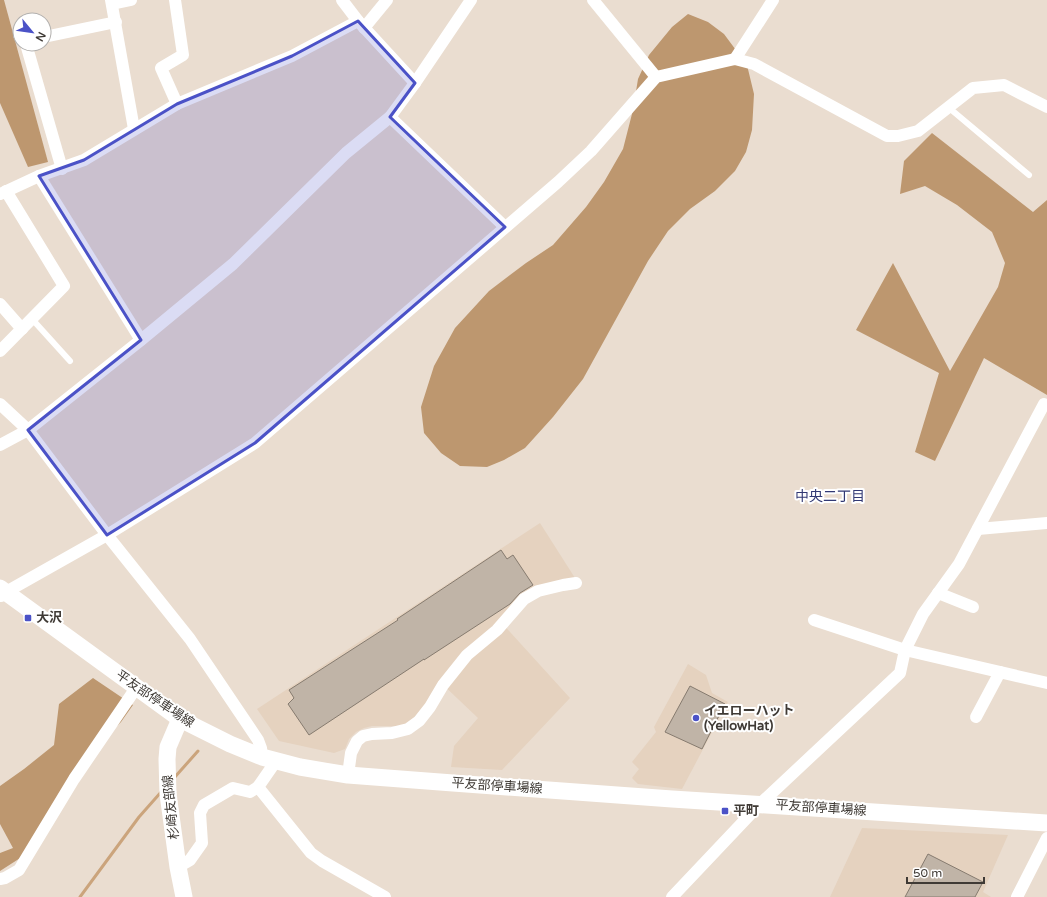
<svg xmlns="http://www.w3.org/2000/svg" width="1047" height="897" font-family="'Varela Round','Noto Sans JP',sans-serif">
	<rect width="100%" height="100%" fill="#eaddd0"/>
	<!-- built -->
	<g fill="#e5d2bf">
		<polygon points="540,523 575,578 538,587 500,621 570,698 502,770 451,767 454,746 478,718 439,681 423,708 416,716 402,726 372,726 364,728 356,732 349,739 345,749 334,753 279,741 257,709"/>
		<polygon points="688,664 706,675 712,693 728,702 682,789 638,784 632,778 639,769 632,762 656,732 654,727"/>
		<polygon points="862,828 1008,835 983,892 991,897 830,897"/>
	</g>
	<!-- forest -->
	<g fill="#bd976f">
		<polygon points="0,0 4,0 48,162 28,167 0,103"/>
		<polygon points="688,14 708,22 724,34 747,65 754,94 752,130 746,152 735,171 715,191 690,209 668,231 648,261 583,379 553,417 525,448 504,460 487,467 460,466 441,453 424,433 421,407 434,366 455,328 489,291 526,263 553,245 586,207 604,182 623,149 633,110 638,79 649,55 672,27"/>
		<polygon points="932,133 1033,212 1047,200 1047,395 984,358 935,461 915,452 939,373 856,330 893,263 950,371 998,287 1005,263 992,232 957,205 925,186 900,194 904,161"/>
		<polygon points="93,678 133,705 121,722 75,768 28,853 0,871 0,853 13,848 0,824 0,786 24,769 54,745 59,704"/>
	</g>
	<g fill="none" stroke-linecap="round" stroke-linejoin="round">
		<!-- stream -->
		<g stroke="#cba47c" stroke-width="3">
			<polyline points="174,778 198,751"/>
			<polyline points="80,897 139,817 162,791"/>
		</g>
	</g>
	<!-- building -->
	<g fill="#c0b4a7" stroke="#867b6f">
		<polygon points="501,550 507,559 513,555 533,585 520,593 510,604 424,660 424,659 309,735 288,704 294,698 289,690 398,620 397,619"/>
		<polygon points="690,686 725,704 702,749 665,732"/>
		<polygon points="928,854 983,882 975,897 905,897"/>
	</g>
	<g fill="none" stroke-linecap="round" stroke-linejoin="round">
		<!-- lane -->
		<g stroke="#fff" stroke-width="6">
			<polyline points="948,107 1029,175"/>
			<polyline points="32,319 70,361"/>
		</g>
		<!-- street -->
		<g stroke="#fff" stroke-width="12">
			<polyline points="111,0 134,129"/>
			<polyline points="175,0 183,55 161,68 177,104"/>
			<polyline points="342,0 358,21"/>
			<polyline points="593,0 656,77"/>
			<polyline points="112,4 131,0"/>
			<polyline points="364,28 387,0"/>
			<polyline points="44,37 116,22"/>
			<polyline points="26,44 62,169"/>
			<polyline points="735,59 773,0"/>
			<polyline points="390,117 505,227"/>
			<polyline points="39,176 141,340"/>
			<polyline points="0,194 39,176 84,160 177,104 292,56 358,21 415,83"/>
			<polyline points="0,304 22,329"/>
			<polyline points="0,351 64,286 6,191"/>
			<polyline points="0,404 28,430 107,535 190,639 258,740 261,748 262,757"/>
			<polyline points="0,445 28,430 141,340 233,264 346,153 390,117 415,83 471,0"/>
			<polyline points="978,529 1047,523"/>
			<polyline points="938,593 973,607"/>
			<polyline points="1,596 6,592 107,535 255,443 558,182 591,151 656,77 735,59 754,64 887,136 898,136 918,131 973,88 1004,85 1047,107"/>
			<polyline points="814,620 905,650 1047,683"/>
			<polyline points="976,717 1000,672"/>
			<polyline points="276,761 258,787 311,853 322,861 385,897"/>
			<polyline points="348,775 351,753 357,741 363,736 372,734 392,733 408,729 419,721 430,707 443,685 467,655 497,630 524,599 538,591 563,585 576,583"/>
			<polyline points="178,867 190,860 202,843 200,813 204,805 233,788 250,792 258,787"/>
			<polyline points="0,879 5,878 19,870 74,779 136,688"/>
			<polyline points="672,897 760,804 900,673 905,650 923,614 959,564 1044,404"/>
			<polyline points="1017,897 1047,838"/>
		</g>
		<!-- secondary -->
		<g stroke="#fff" stroke-width="17">
			<polyline points="0,588 180,719 230,744 262,757 300,767 348,775 453,783 672,799 1047,823"/>
			<polyline points="180,719 168,747 167,759 168,794 178,867 184,897"/>
		</g>
	</g>
	<!-- marked area -->
	<path fill="#4b52c7" fill-opacity="0.2" stroke="#4b52c7" stroke-width="3" stroke-linejoin="round" d="M358,21L415,83L390,117L505,227L255,443L107,535L28,430L141,340L39,176L84,160L177,104L292,56Z"/>
	<!-- markers -->
	<g fill="#4b52c7" stroke="#fff" stroke-width="1.5">
		<rect x="24" y="614" width="8" height="8" rx="2"/>
		<circle cx="696" cy="718" r="4"/>
		<rect x="721" y="807" width="8" height="8" rx="2"/>
	</g>
	<g text-anchor="middle" dominant-baseline="central" stroke-width="4" stroke-linejoin="round" paint-order="stroke">
		<!-- poi labels -->
		<g font-size="13" font-weight="bold" fill="#3f3a35" stroke="#fff" text-anchor="start">
			<text x="36" y="618">大沢</text>
			<text x="704" y="711">イエローハット<tspan x="704" dy="15">(YellowHat)</tspan></text>
			<text x="733" y="811">平町</text>
		</g>
		<!-- street labels -->
		<g font-size="13" fill="#3f3a35" stroke="#fff">
			<text transform="translate(155 699) rotate(34)">平友部停車場線</text>
			<text transform="translate(497 786) rotate(4)">平友部停車場線</text>
			<text transform="translate(171 807) rotate(-96)">杉崎友部線</text>
			<text transform="translate(821 808) rotate(4)">平友部停車場線</text>
		</g>
		<!-- neighbourhood labels -->
		<g font-size="14" fill="#323974" stroke="#fff">
			<text x="830" y="496">中央二丁目</text>
		</g>
	</g>
	<!-- north arrow -->
	<g transform="translate(32 32) rotate(119)"><circle r="19" fill="#ffffff" stroke="#b2b0ae"/>
	<path d="M0-3L7 15L0 10L-7 15Z" fill="#4b52c7"/>
	<text y="-6" font-size="11" font-weight="bold" text-anchor="middle" fill="#3f3a35">N</text>
	</g>
	<!-- scale -->
	<path d="M907 877v6h77v-6" fill="none" stroke="#3f3a35" stroke-width="2"/>
	<text x="913" y="877" font-size="12" fill="#3f3a35" stroke="#ffffff" stroke-width="3" paint-order="stroke">50 m</text>
</svg>
